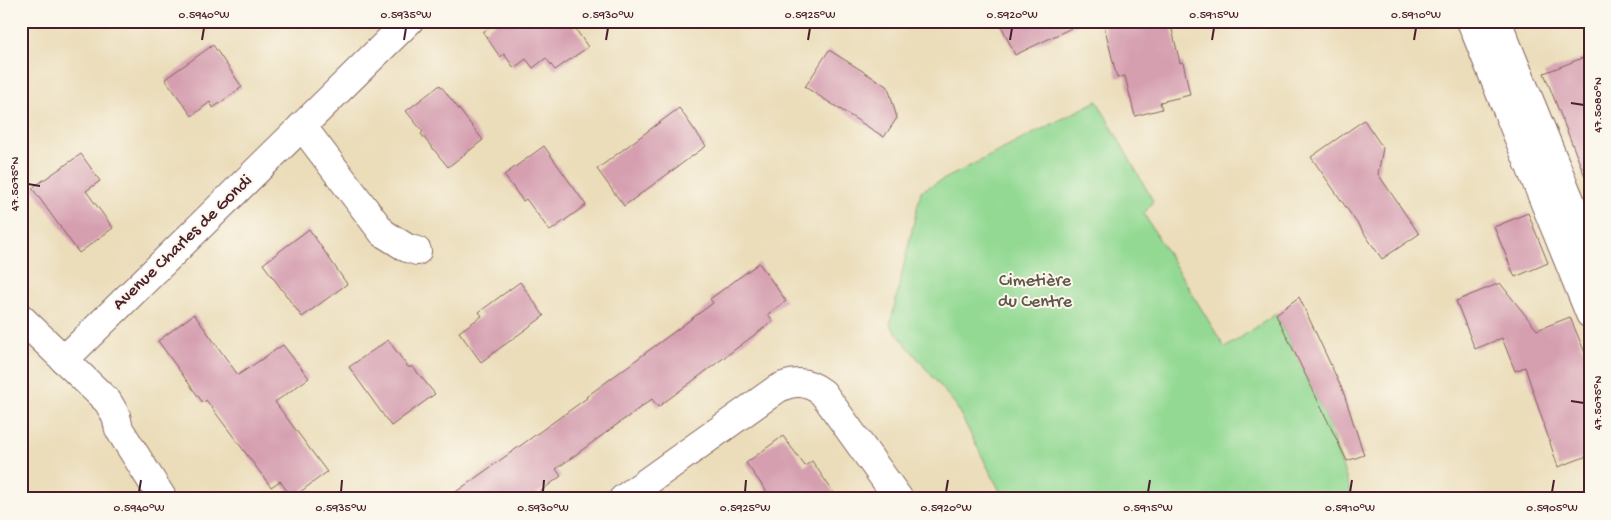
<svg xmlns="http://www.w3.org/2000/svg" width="1611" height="520" font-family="'Gochi Hand',sans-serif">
	<rect width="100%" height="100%" fill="#fbf7ec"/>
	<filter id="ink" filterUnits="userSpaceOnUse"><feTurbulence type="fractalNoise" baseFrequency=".02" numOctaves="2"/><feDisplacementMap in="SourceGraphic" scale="10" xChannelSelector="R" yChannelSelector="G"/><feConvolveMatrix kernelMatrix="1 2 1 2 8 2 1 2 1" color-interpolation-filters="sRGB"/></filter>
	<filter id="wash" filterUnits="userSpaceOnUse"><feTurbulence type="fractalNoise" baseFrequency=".0096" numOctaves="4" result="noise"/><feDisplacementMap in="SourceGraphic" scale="20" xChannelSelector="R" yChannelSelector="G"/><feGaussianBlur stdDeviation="1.12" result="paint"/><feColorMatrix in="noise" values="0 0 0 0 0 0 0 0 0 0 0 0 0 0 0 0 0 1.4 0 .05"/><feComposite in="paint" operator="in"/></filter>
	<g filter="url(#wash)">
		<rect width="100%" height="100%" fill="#ebddba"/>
		<!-- green -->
		<polygon fill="#93d993" stroke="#6e7c5f" points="1097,101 1153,201 1144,214 1225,348 1276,314 1326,417 1353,499 1004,499 955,404 890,325 921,191"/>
		<g id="blocks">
			<!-- building -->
			<g fill="#d59fb0">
				<polygon points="498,21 570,21 588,47 555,70 546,58 533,68 526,59 514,68 504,54 500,57 483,32"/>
				<polygon points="999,21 1086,21 1015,55"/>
				<polygon points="1103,21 1170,21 1180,63 1183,62 1190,95 1160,102 1162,109 1135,116 1125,76 1117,78"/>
				<polygon points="213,45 242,87 213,108 210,102 192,116 165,79"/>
				<polygon points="829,50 888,87 897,118 884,137 805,87"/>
				<polygon points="1590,55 1590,183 1588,184 1544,73"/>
				<polygon points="440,85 483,140 448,167 421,134 423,132 406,111"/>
				<polygon points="679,108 706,146 624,206 597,169"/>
				<polygon points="1364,120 1383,148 1378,174 1419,234 1382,259 1311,157"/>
				<polygon points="544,146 586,205 550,231 526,199 523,201 504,175"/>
				<polygon points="81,154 100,181 86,191 113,228 79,253 32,188"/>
				<polygon points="1528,213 1548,263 1515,277 1494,227"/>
				<polygon points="309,229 347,284 302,317 263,264"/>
				<polygon points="759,263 786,301 768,314 773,321 658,407 652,399 556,469 561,476 530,499 446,499 587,398 586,397 713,303 710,299"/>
				<polygon points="520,282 544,316 481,362 459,332 482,316 479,312"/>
				<polygon points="1500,283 1537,330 1570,317 1590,365 1590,455 1558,467 1525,367 1515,371 1502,338 1475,349 1456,301"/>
				<polygon points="1299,297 1343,391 1364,455 1347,461 1276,314"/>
				<polygon points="194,314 238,375 283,345 309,378 275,402 327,472 292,498 280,481 271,487 206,400 203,403 158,341"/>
				<polygon points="388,340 408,367 413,367 435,394 391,426 349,367"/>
				<polygon points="783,436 805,466 812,461 838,499 772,499 746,463"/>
			</g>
		</g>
	</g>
	<g filter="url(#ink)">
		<use href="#blocks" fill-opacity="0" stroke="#82625d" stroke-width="1"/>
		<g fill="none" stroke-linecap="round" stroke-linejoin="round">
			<!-- minor casing -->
			<g stroke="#82625d" stroke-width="30">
				<g id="minor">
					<polyline points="302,126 383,233 407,248 417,251"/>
					<polyline points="21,318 108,402 116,416 119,429 163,499"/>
					<polyline points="64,360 409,21"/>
					<path d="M623,499L777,389C794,380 808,381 823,393L899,499"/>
				</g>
			</g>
			<!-- major casing -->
			<g stroke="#82625d" stroke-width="30">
				<g id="major">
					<polyline points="1471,21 1590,314"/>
					<polyline points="1497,21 1590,249"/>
				</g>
			</g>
			<!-- minor -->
			<use href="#minor" stroke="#fff" stroke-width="28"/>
			<!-- major -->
			<use href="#major" stroke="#fff" stroke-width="28"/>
		</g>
	</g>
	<!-- ticks -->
	<path fill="none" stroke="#4a1f2b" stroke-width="2" d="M202,40L204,28M404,40L406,28M606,40L608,28M808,40L810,28M1010,40L1012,28M1212,40L1214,28M1414,40L1416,28M1571,103L1584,105M28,184L40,186M1571,401L1584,403M139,492L141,480M341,492L342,480M543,492L544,480M745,492L746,480M946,492L948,480M1148,492L1150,480M1350,492L1352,480M1552,492L1554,480"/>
	<g text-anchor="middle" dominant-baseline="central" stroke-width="4" stroke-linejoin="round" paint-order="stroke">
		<!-- street labels -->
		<g font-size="18" fill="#4a1f2b" stroke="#fbf7ec">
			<text transform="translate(183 243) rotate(-44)">Avenue Charles de Gondi</text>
		</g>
		<!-- park labels -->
		<g font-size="18" fill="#60574a" stroke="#fbf7ec">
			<text x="1035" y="281">Cimetière<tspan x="1035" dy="21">du Centre</tspan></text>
		</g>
	</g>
	<!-- margin -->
	<rect width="1611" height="520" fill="none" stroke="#fbf7ec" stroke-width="55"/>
	<rect x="28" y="28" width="1556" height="464" fill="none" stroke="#4a1f2b" stroke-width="2"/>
	<g font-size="12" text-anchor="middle" fill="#4a1f2b">
		<text x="204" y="18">0.5940°W</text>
		<text x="406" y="18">0.5935°W</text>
		<text x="608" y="18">0.5930°W</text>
		<text x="810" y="18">0.5925°W</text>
		<text x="1012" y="18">0.5920°W</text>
		<text x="1214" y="18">0.5915°W</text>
		<text x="1416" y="18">0.5910°W</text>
		<text transform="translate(1597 105) rotate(-90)" y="4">47.5080°N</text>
		<text transform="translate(14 184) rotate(-90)" y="4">47.5075°N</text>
		<text transform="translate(1597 403) rotate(-90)" y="4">47.5075°N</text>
		<text x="139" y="511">0.5940°W</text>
		<text x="341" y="511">0.5935°W</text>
		<text x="543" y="511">0.5930°W</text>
		<text x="745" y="511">0.5925°W</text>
		<text x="946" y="511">0.5920°W</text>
		<text x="1148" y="511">0.5915°W</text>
		<text x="1350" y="511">0.5910°W</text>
		<text x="1552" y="511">0.5905°W</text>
	</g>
</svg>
